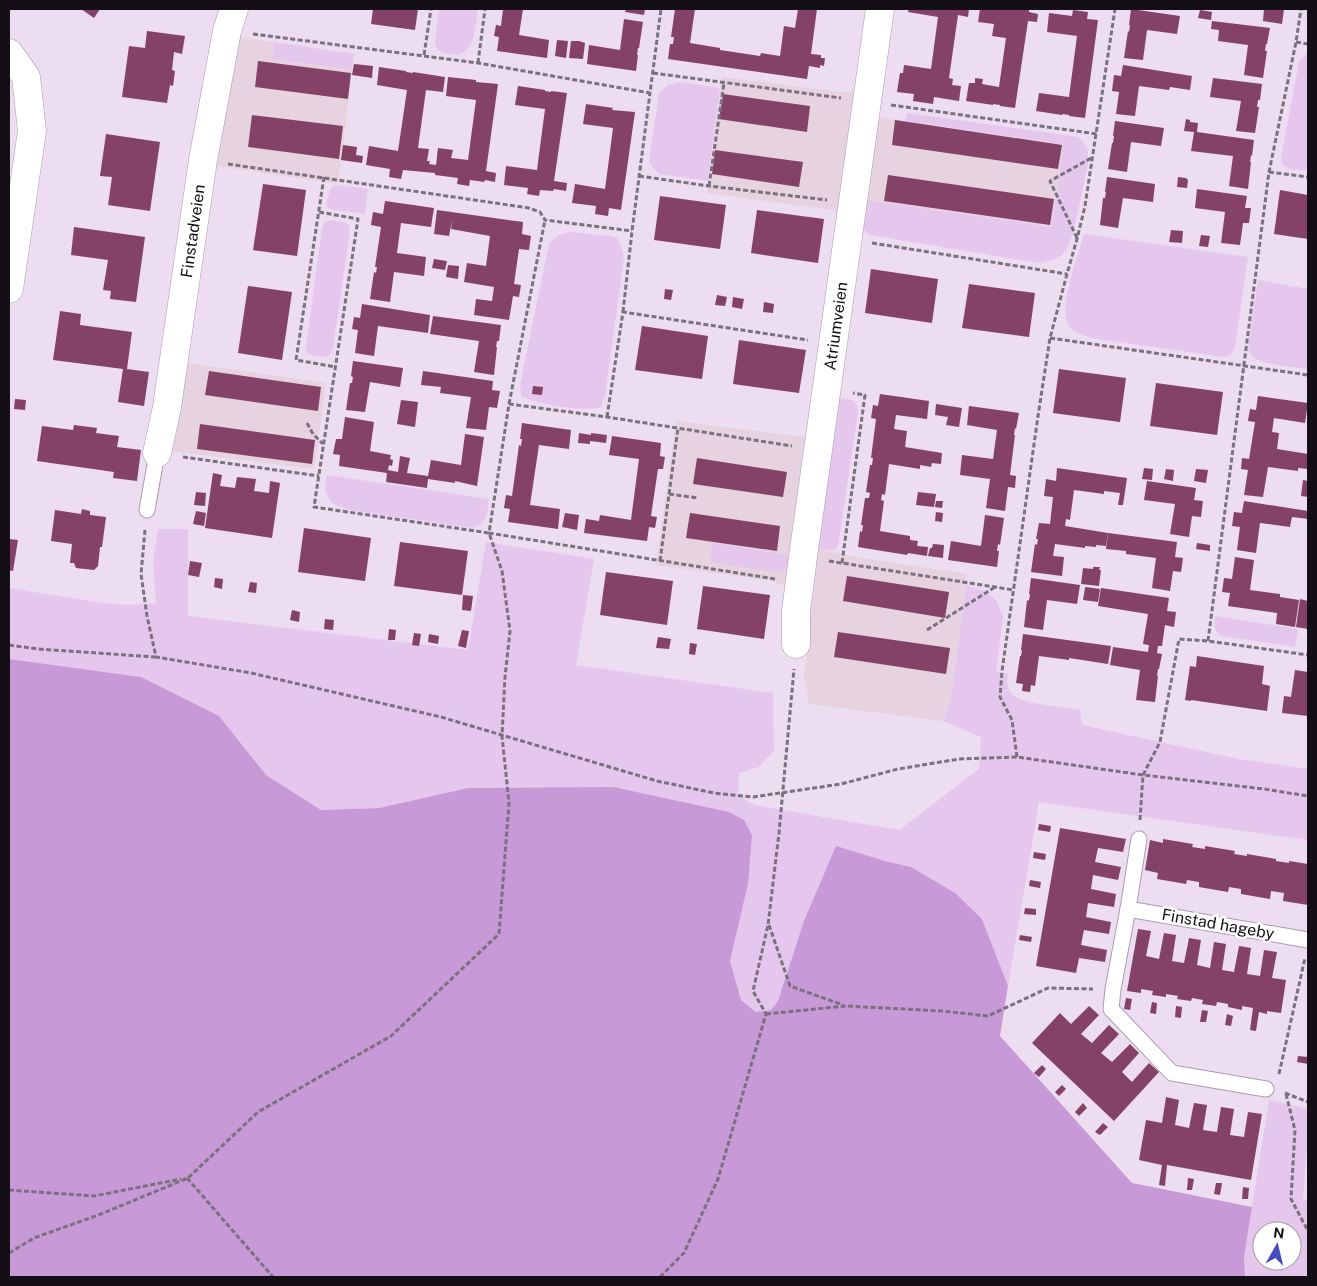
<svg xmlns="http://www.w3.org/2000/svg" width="1317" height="1286" font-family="'Public Sans',sans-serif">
	<rect width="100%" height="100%" fill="#ecddf1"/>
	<!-- industrial -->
	<g fill="#e7d2e0">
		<polygon points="232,36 274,42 272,59 352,70 338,184 211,165"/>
		<polygon points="722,77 841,92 858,91 842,219 833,210 707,193"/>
		<polygon points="876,117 1065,144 1052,227 864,200"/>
		<polygon points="182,362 326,383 314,469 169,451"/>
		<polygon points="676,421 805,437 785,586 773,581 656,565"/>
		<polygon points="818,549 856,557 967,574 950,704 943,721 809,704 804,676"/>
	</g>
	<!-- green -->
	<g fill="#e5c7ee" fill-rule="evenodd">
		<path d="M439,9H478C474,36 474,66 437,50L435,42Z"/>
		<polygon points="274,42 354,54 352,70 272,59"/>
		<polygon points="1308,52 1308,168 1304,171 1290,169 1282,164 1281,158 1299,62"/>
		<polygon points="681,82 720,88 708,181 659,174 652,167 649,160 659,94 667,85"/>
		<polygon points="907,113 1078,137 1084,143 1088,151 1088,164 1073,234 1067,248 1062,255 1052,260 1038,263 869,235 863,229 864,200 1052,227 1064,144 905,121"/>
		<polygon points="336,185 368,189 365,214 329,209 326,206 330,189"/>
		<polygon points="331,220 344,222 349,225 350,231 333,347 331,353 327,357 314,356 307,353 306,347 322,228 325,222"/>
		<path d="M571,232L609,236L617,238L621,246L624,257L605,396L600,408C577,411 543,405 522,397L520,385L549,244L559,235Z"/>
		<path d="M1084,234L1248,257L1235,348L1230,355L1223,357L1091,338C1083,335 1072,332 1068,324C1058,308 1079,252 1084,234Z"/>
		<path d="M1258,280L1308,289V369C1296,367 1258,365 1251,355C1250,353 1249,350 1248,348Z"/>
		<polygon points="840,398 852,400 857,405 858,413 838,546 834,550 816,550 834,401"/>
		<path d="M327,475L489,499C487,512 488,523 473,528L349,510L332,503L325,491Z"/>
		<path d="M158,529H188V616L468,650L486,542L594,559L576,665L773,693L774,751L759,767L739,773L738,794L754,805L899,830L979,769L981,737L943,721L950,704L966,585L981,590L992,596L997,602L1003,617L996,672L1008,674C1004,700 1024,701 1044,705C1056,706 1068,708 1080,710L1082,725L1239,759L1308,769V840L1039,802L1008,986L982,919L911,867L885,861L782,990L778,1001L771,1010L756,1012L741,1000L730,961L748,884L468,788L379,808L321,810L266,775L219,716L141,677L9,659V588L103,603L128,605L156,603L153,563Z"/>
		<path d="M712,543L794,556C791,569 786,569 774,572L710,562Z"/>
		<path d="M1215,616L1298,629L1295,647L1221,636C1214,630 1214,625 1215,616Z"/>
		<path d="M1269,1100L1308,1109V1134L1303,1199L1308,1201V1277H1245L1244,1257ZM1262,1231H1292V1261H1262Z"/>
	</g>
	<!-- forest -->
	<polygon fill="#c899d7" points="9,659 141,677 219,716 266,775 321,810 379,808 468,788 613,787 729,812 744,820 752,835 748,884 730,961 741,1000 756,1012 771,1010 778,1001 804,921 836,846 885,861 911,867 955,893 982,919 1008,986 1000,1036 1132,1183 1252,1207 1244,1257 1245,1277 9,1277"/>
	<!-- building -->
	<g fill="#834266">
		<polygon points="81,9 100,9 94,18"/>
		<polygon points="373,9 418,9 415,30 371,24"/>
		<polygon points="503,9 523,9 519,35 549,40 547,58 497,51 499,37 494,36 496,25 501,26"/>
		<polygon points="626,9 645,9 644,15 625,12"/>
		<polygon points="675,9 695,9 690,43 720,48 720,50 760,56 761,53 780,56 784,26 795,28 798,9 817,9 811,54 821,55 821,58 825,58 824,66 820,65 820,68 809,66 807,79 668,59 670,44 673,44 674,37 671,37"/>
		<polygon points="909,9 969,9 968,17 958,15 949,78 953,79 952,85 961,86 959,101 934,97 933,104 913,101 914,94 897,92 900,73 903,73 904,65 931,69 938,17 908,12"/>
		<polygon points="980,9 1021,9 1029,10 1029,12 1038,14 1037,22 1028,21 1015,108 1000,106 1000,105 993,104 993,105 966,101 969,83 975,83 975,78 983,79 982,84 999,87 1006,38 992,36 994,24 978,22"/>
		<polygon points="1131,9 1180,16 1177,34 1147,30 1143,60 1124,58 1128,31 1129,32 1130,25 1129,25"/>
		<polygon points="1264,9 1284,9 1282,24 1263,21"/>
		<polygon points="1073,10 1088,12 1087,19 1098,20 1085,118 1069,116 1069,115 1063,114 1062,115 1036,111 1039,93 1069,97 1077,36 1047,32 1049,13 1072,16"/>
		<polygon points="1200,10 1212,12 1211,20 1198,18"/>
		<polygon points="624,19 643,22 639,48 638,48 637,55 638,55 636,71 587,64 589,45 620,50"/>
		<polygon points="1212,21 1270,28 1267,44 1266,44 1265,51 1267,51 1263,78 1244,75 1248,45 1218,41 1219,30 1211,29"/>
		<polygon points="147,31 185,36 182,54 174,52 172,70 175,71 173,86 170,85 167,103 122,97 129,46 145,48"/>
		<polygon points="557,40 568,41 566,58 555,56"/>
		<polygon points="571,41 579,41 585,43 583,59 569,58"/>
		<polygon points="258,61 351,73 348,99 255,87"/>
		<polygon points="354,64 373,66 372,78 352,75"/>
		<polygon points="1123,65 1192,76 1190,90 1170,87 1169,90 1139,86 1135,116 1116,114 1119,92 1112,91 1114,75 1121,76"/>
		<polygon points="379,67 406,71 406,72 413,73 413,72 445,77 443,92 426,90 418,148 429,149 427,161 430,161 429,164 436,165 438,148 453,150 451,158 468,160 476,100 446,96 448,77 476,80 476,82 498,84 486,171 496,173 495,182 485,180 484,182 470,180 469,186 457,184 458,178 435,175 435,173 403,170 401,179 389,177 390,169 366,165 369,146 398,151 407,90 377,85"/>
		<polygon points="1213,78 1262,84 1260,100 1258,100 1257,107 1259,107 1255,133 1236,131 1241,101 1210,97"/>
		<polygon points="518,86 545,90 545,91 551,92 551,91 567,93 554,181 567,183 566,191 554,189 553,191 540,190 539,196 527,194 528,188 504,185 506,166 537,170 545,109 515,105"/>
		<polygon points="723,94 810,106 807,132 719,119"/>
		<polygon points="586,104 613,108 612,110 635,112 621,210 609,208 608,216 595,214 596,206 572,203 575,184 605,189 609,159 613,128 583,124"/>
		<polygon points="252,115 343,126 339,159 248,147"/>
		<polygon points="1186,119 1190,120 1190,122 1198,123 1197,132 1254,140 1252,156 1251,155 1250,162 1251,162 1248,189 1229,186 1233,156 1191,151 1194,132 1184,131"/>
		<polygon points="895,120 1062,145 1058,169 892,145"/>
		<polygon points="1115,121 1164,128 1161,146 1131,142 1127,172 1108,169 1112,143 1113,143 1114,136 1113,136"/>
		<polygon points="106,134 160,142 150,211 108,205 112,177 100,176"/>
		<polygon points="343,145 357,147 356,155 363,156 362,163 341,160"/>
		<polygon points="715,150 803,162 799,187 712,174"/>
		<polygon points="888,175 1054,199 1050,225 884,201"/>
		<polygon points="1107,177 1155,184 1153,202 1123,198 1118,228 1100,225 1103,198 1105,198 1106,192 1105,192"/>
		<polygon points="1178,177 1186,178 1188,180 1187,188 1177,187"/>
		<polygon points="263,184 306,190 297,256 253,250"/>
		<polygon points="1197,189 1247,196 1245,208 1251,208 1249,223 1243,223 1240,245 1221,243 1225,212 1195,208"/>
		<polygon points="1280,190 1308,195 1308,239 1274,234"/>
		<polygon points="660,196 726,205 720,249 654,240"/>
		<polygon points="385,201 434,208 431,227 401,223 397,253 426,257 424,276 394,272 390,302 370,299 374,272 376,273 377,267 375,267 381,227 371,225 373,212 383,214"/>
		<polygon points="437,210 523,222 522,234 531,236 529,250 519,249 514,284 521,285 519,297 513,296 509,320 474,315 476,299 492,301 494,287 464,282 467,263 486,266 490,236 451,229 452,220 449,236 434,234"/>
		<polygon points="757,210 824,219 818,263 751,253"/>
		<polygon points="74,227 145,237 136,302 110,299 111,291 103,290 108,260 71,255"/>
		<polygon points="1171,230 1183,231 1182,243 1169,242"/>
		<polygon points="1201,235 1210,236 1208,247 1199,246"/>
		<polygon points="434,259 447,261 445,270 432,268"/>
		<polygon points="448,265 459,266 458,279 446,277"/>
		<polygon points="871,269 938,279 932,323 865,313"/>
		<polygon points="969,284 1035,293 1029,337 962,328"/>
		<polygon points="248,286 292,292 282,360 238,353"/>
		<polygon points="665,289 673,290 671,300 664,299"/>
		<polygon points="717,295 727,297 725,306 715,305"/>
		<polygon points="733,297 744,299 742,309 732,307"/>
		<polygon points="764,302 774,304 773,313 763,312"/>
		<polygon points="362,304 430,315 428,333 378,326 374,356 355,353 358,330 352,329 354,317 360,318"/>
		<polygon points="60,311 81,314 80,325 132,332 127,369 149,372 144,406 118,402 123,369 53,360"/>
		<polygon points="433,316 501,325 499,341 497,341 496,347 497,347 494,375 474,372 479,341 430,334"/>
		<polygon points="642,326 708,336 702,379 635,370"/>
		<polygon points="739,340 806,350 799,393 733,384"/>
		<polygon points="353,361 403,368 400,387 370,382 365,412 346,410 350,383 352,383 353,377 351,376"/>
		<polygon points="1059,369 1126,378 1120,422 1053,413"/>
		<polygon points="209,371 321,387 318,411 205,395"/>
		<polygon points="423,371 493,381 492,390 500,391 497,408 489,407 486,430 466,428 471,397 440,393 441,387 421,385"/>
		<polygon points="1156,383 1223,392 1217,435 1150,426"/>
		<polygon points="533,386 543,387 542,395 532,394"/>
		<polygon points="880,394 929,401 927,419 896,415 894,429 907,431 905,447 942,453 941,464 932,463 931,467 920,465 920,469 889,464 885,495 882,494 881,500 884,501 880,531 910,536 910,540 918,541 917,546 928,547 927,556 908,553 907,555 858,547 860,531 862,532 863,525 861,525 865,498 869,498 870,493 866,492 870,465 872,465 873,458 871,458 876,419 871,418 873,405 878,406"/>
		<polygon points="1258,396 1308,403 1305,423 1274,418 1272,432 1279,433 1277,449 1308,454 1308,469 1298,468 1298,471 1268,467 1263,497 1244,495 1248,470 1241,469 1242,458 1249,459 1255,422 1248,421 1250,409 1256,410"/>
		<polygon points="15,399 26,400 25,410 14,409"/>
		<polygon points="401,400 418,402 415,427 397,424"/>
		<polygon points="936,404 962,408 959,427 946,425 948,417 935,415"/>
		<polygon points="969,406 1019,413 1016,429 1015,428 1014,435 1015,435 1010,475 1016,476 1015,488 1008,487 1005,511 986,508 990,479 960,475 962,455 993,459 997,430 967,425"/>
		<polygon points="345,417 374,422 370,451 391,455 390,459 393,460 392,466 389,465 388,470 398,472 400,456 410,458 407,473 428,476 431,460 461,465 465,434 484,437 477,486 455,481 455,483 428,479 427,488 386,482 387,473 339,466 340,455 333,454 336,439 342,439"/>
		<polygon points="522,423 571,430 569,449 539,445 530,505 560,509 558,529 508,522 510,509 504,508 506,495 512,496 519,445 521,446 522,439 520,439"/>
		<polygon points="200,424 315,440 312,464 197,449"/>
		<polygon points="74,425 97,428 96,433 119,436 117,447 141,450 137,481 113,478 114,472 37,461 42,426 73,430"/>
		<polygon points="579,433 591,435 591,433 607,435 606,443 590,441 590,444 578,443"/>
		<polygon points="612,436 661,443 660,456 665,457 663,469 658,469 651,516 657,517 655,528 649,527 647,541 584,533 586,519 599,521 600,515 631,520 639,459 609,455"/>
		<polygon points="697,458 787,472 783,497 693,484"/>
		<polygon points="1057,468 1127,478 1123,505 1118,505 1120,493 1104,491 1104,494 1074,490 1070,520 1066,519 1065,526 1108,533 1106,546 1096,545 1096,547 1085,546 1085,548 1055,544 1053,556 1064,557 1062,576 1031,572 1035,544 1037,545 1038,539 1036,539 1039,523 1050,524 1053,497 1044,496 1046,479 1056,481"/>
		<polygon points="1144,468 1153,469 1152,480 1142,479"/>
		<polygon points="1166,469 1174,470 1173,481 1164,479"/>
		<polygon points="1196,469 1208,470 1206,483 1194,481"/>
		<polygon points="213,473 222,475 220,486 235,488 237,477 256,479 254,491 269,493 270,481 280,483 272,538 205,528"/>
		<polygon points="1303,480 1308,481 1308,497 1301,496"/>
		<polygon points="1147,481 1196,488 1194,500 1203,501 1201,517 1192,516 1189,537 1170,534 1175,504 1144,500"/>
		<polygon points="196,492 206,493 205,506 194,505"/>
		<polygon points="918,492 936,494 934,507 916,505"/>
		<polygon points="936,501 943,501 942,508 935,507"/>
		<polygon points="1244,501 1308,511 1308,519 1292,517 1290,527 1260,523 1256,553 1237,550 1240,527 1232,526 1234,512 1242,513"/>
		<polygon points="82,509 90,511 90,515 106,517 102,547 100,547 98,566 94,570 76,568 74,563 70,563 72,544 51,541 55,510 81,514"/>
		<polygon points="196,511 206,513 204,526 193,524"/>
		<polygon points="936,512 943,513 942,522 935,521"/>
		<polygon points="565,513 579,515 577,530 562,527"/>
		<polygon points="690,513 780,526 777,551 686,538"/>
		<polygon points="985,515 1004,518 1000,545 998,544 997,551 999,551 997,567 948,560 951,541 981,546"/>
		<polygon points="304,528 371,538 365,581 298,572"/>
		<polygon points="1108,533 1177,542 1175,557 1183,558 1181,572 1173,571 1170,591 1152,588 1156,558 1126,554 1126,551 1106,549"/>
		<polygon points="9,539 18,540 13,571 9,570"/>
		<polygon points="400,542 468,551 462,595 394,586"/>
		<polygon points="1197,543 1210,545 1210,551 1196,549"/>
		<polygon points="933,544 944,545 943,558 928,556 930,548 932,548"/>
		<polygon points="1235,557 1254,560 1250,590 1280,594 1280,597 1299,600 1295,627 1276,624 1277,613 1228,606 1230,593 1222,592 1224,578 1232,579"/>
		<polygon points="190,561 202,563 199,577 188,575"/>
		<polygon points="1093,567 1100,567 1099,570 1101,570 1099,586 1081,584 1083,568 1093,569"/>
		<polygon points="606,572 673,581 667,625 600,615"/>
		<polygon points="847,576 949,592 945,618 843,601"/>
		<polygon points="215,578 223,579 222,589 214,587"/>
		<polygon points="1031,578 1080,585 1077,604 1047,600 1043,630 1024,627 1027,600 1029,601 1030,594 1029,594"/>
		<polygon points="250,582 257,583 256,593 248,592"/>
		<polygon points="703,586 770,595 764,639 697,629"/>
		<polygon points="1086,587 1100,589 1098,602 1083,600 1085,588"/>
		<polygon points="1101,588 1169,598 1167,611 1176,612 1174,627 1165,625 1162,646 1158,646 1157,653 1162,654 1159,669 1158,669 1157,676 1158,676 1155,702 1136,700 1140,670 1110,665 1113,647 1148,652 1149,645 1143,644 1148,614 1098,606"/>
		<polygon points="463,595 473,596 471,611 462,610"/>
		<polygon points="1300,599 1308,601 1308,629 1296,627"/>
		<polygon points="292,610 300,612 299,622 290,620"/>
		<polygon points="325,619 334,620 333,630 324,629"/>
		<polygon points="389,629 396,630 395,640 388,640"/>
		<polygon points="462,630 469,631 466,648 458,646"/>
		<polygon points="838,632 950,648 946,674 834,657"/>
		<polygon points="414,633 421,634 419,646 412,645"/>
		<polygon points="429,634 439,636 438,644 428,642"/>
		<polygon points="1023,634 1111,646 1108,664 1069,658 1069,660 1039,656 1035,686 1031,685 1030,692 1022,691 1023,684 1016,683 1020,656 1021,656 1022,650 1021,650"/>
		<polygon points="658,637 671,639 669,649 656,648"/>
		<polygon points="690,643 697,644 695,655 689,654"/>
		<polygon points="1197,656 1264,666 1262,684 1270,686 1267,711 1191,700 1191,701 1185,700 1190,666 1196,667"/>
		<polygon points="1295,670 1308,672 1308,716 1282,713 1284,696 1291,697"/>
		<polygon points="1039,824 1051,826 1050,832 1038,830"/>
		<polygon points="1060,828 1126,839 1123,852 1098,848 1095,862 1121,867 1118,880 1093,875 1091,889 1116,894 1114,907 1088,903 1086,917 1111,922 1109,934 1084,930 1081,945 1107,950 1105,962 1079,958 1076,973 1036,966"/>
		<polygon points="1163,839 1193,844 1192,847 1205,849 1205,846 1235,851 1234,854 1247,856 1247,854 1276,859 1276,861 1289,863 1289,861 1308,864 1308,905 1283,901 1284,893 1271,891 1270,899 1241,894 1241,889 1229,887 1228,892 1199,887 1199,882 1187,880 1186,884 1157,879 1158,873 1145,870 1150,840 1163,843"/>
		<polygon points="1034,852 1046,854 1045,860 1033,858"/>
		<polygon points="1030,880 1041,882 1040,888 1029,886"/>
		<polygon points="1025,908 1036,909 1036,915 1024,914"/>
		<polygon points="1138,929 1151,931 1146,956 1159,959 1164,933 1176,935 1172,961 1184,963 1189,938 1201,940 1197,965 1210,968 1214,942 1226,944 1222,970 1234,972 1239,946 1251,948 1247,974 1260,976 1264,950 1277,952 1272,978 1286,980 1281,1013 1267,1011 1267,1014 1259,1012 1256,1031 1250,1030 1253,1008 1242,1006 1242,1010 1228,1007 1228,1004 1217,1002 1216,1006 1202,1004 1203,1000 1192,998 1191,1001 1177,999 1178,996 1166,994 1166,997 1152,995 1153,991 1141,989 1141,993 1127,991"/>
		<polygon points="1020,935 1032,937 1031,942 1019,940"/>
		<polygon points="1126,998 1132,999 1130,1010 1124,1009"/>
		<polygon points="1152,1002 1157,1003 1156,1014 1150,1013"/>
		<polygon points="1089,1006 1099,1015 1081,1034 1092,1043 1109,1025 1119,1034 1101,1053 1112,1062 1130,1044 1139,1053 1122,1072 1132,1082 1149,1063 1159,1072 1114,1121 1032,1043 1060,1013 1071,1024"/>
		<polygon points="1176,1006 1182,1007 1181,1018 1175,1017"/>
		<polygon points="1202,1010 1208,1011 1206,1022 1200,1022"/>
		<polygon points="1227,1014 1233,1016 1231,1026 1225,1025"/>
		<polygon points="1298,1056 1308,1057 1308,1064 1297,1062"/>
		<polygon points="1042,1065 1046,1069 1039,1077 1034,1073"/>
		<polygon points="1062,1085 1066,1089 1059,1096 1055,1092"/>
		<polygon points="1166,1097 1179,1100 1175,1125 1189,1128 1194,1103 1207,1105 1203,1130 1217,1132 1221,1107 1234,1109 1230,1135 1244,1137 1248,1112 1262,1114 1251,1180 1167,1165 1165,1186 1159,1185 1162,1165 1139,1160 1146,1120 1162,1123"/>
		<polygon points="1083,1103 1087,1108 1079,1116 1075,1112"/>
		<polygon points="1103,1123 1108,1127 1100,1135 1095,1132"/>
		<polygon points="1188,1178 1194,1179 1192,1190 1187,1190"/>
		<polygon points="1216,1183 1222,1183 1220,1195 1214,1194"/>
		<polygon points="1243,1187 1249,1188 1248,1199 1242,1199"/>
	</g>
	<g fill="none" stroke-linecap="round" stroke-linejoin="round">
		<!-- service casing -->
		<g stroke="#aa9bae" stroke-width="17">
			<g id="service">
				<polyline points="147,510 157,453"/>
				<polyline points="1139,839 1128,909 1308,940"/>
				<polyline points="1128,909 1113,989 1111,1009 1172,1073 1266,1089"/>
			</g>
		</g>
		<!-- minor casing -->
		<g stroke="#aa9bae" stroke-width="29">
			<g id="minor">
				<polyline points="9,53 26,77 32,131 9,289"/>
				<polyline points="157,453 167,407 203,160 227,31 234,9"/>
				<polyline points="796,644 796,611 803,557 880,9"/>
			</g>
		</g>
		<!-- path -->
		<g stroke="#7b717e" stroke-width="3" stroke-dasharray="5 2.5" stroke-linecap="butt">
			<polyline points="253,34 478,63 650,93 661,9"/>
			<polyline points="1296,42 1308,44"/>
			<polyline points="424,55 431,9"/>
			<polyline points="478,63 485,9"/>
			<polyline points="653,73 841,98"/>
			<polyline points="891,105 1097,134"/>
			<polyline points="228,164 529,208 540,212 545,220 632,231"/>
			<polyline points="1269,172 1308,177"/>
			<polyline points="639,176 709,186 827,200"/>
			<polyline points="324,177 296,360 336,367"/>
			<polyline points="709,186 724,83"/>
			<polyline points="1077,238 1050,181 1093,157"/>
			<polyline points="872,243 1067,274"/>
			<polyline points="623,312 632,231 650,93"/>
			<polyline points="1050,338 1308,375"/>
			<polyline points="509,404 545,220"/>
			<polyline points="607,417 623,312 808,340"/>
			<polyline points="307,423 313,434 323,444"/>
			<polyline points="183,457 319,476"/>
			<polyline points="669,494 698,498"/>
			<polyline points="145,530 141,574 147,616 156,657 251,673 441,717 657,781 714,793 753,797 841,784 898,769 959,759 1017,757 1143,775 1264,789 1308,796"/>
			<polyline points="660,561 678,428"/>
			<polyline points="829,561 1014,590"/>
			<polyline points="842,563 865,395 853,393"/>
			<polyline points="775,579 489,533 509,404 607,417 792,446"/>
			<polyline points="927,630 995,587"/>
			<polyline points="1208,641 1269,172 1296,42 1301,9"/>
			<polyline points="9,645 38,649 156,657"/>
			<polyline points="1017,757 1012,720 1000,697 1002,671 1038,416 1050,338 1067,274 1077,239 1085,206 1115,9"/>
			<polyline points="1140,820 1143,775 1160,742 1179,639 1208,641 1308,655"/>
			<polyline points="769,925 790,986 843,1005"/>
			<polyline points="766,1014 846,1006 942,1011 988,1016 1048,988 1093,989"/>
			<polyline points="1279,1074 1305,958"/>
			<polyline points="1285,1093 1308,1102"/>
			<polyline points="1286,1094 1295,1130 1291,1199 1308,1231"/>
			<polyline points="187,1178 273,1277"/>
			<polyline points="9,1190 94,1196 181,1179"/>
			<polyline points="9,1253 34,1238 101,1214 188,1178 258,1112 391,1036 499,934 509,803 502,736 505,677 510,631 502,571 489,533 314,507 358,219 319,212"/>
			<polyline points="660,1277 684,1253 718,1179 766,1014 753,991 768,925 779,833 794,669"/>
		</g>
		<!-- service -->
		<use href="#service" stroke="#fff" stroke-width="15"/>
		<!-- minor -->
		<use href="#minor" stroke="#fff" stroke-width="28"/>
	</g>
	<g text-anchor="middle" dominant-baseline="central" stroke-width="5" stroke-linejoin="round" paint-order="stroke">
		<!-- street labels -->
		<g font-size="16" fill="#140f16" stroke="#fff">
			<text transform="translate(193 231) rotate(-82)">Finstadveien</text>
			<text transform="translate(836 326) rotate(-82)">Atriumveien</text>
			<text transform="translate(1218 924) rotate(10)">Finstad hageby</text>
		</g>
	</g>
	<!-- border -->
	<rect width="1317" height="1286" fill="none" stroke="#140f16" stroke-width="20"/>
	<!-- north arrow -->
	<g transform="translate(1277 1246) rotate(8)"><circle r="24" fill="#ffffff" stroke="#a19fa2"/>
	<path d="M0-4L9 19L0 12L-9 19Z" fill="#464abf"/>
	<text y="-8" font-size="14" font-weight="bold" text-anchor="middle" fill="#140f16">N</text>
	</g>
</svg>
